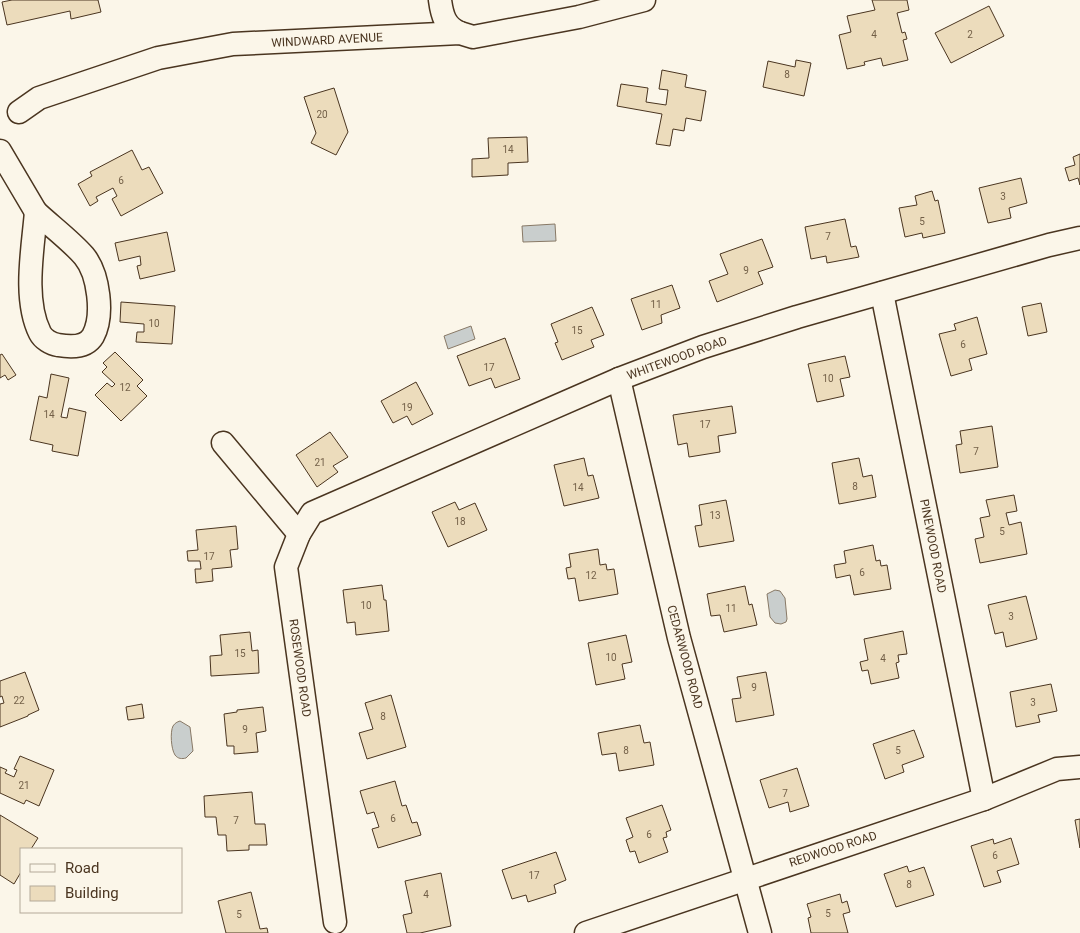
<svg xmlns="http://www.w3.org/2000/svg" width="1080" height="933" font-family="Roboto,sans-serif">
	<rect width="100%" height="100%" fill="#fbf6e9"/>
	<!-- water -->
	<g fill="#c9cecd" stroke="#887966">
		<polygon points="555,224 556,241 523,242 522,226"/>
		<polygon points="471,326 475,339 448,349 444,336"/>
		<polygon points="775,590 780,591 785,598 787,619 786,622 781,624 775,623 770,617 767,594"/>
		<path d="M180,721L190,727L193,751L186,758C182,759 178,759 175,755C171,749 170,732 173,726C175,723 177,722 180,721Z"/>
	</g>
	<!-- building -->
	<g fill="#ecdcbc" stroke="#4a3520">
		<polygon points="12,0 98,0 101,12 71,19 70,11 7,25 2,2"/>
		<polygon points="872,0 907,0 909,10 897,13 902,33 905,32 907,39 903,40 908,60 883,66 881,58 864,62 865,65 847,69 839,35 851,32 847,16 875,10"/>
		<polygon points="989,6 1004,36 951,63 935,33"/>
		<polygon points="796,60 811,63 804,96 763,87 768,61 795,67"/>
		<polygon points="662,70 687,75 685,87 706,91 701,121 686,118 684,131 673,129 670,146 656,144 662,114 617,106 621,84 648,88 646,102 666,105 668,90 659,89"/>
		<polygon points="334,88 348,132 336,155 311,143 316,133 304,97"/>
		<polygon points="527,137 528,162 508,163 508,175 472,177 472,159 489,158 488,138"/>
		<polygon points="132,150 142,170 149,167 163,193 121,216 112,199 117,196 113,188 96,197 98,201 90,206 78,184 92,176 90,172"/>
		<polygon points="1080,154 1080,185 1078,178 1069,181 1065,168 1075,165 1073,157"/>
		<polygon points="1021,178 1027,203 1009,208 1011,218 988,223 979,188"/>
		<polygon points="932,191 935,201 938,200 945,233 923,238 922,233 905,237 899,208 917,205 915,196"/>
		<polygon points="845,219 851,247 856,246 859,257 827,263 826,256 811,259 805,227"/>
		<polygon points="167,232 175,271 140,279 137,266 141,265 140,256 119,261 115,243"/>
		<polygon points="762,239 773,267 758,272 763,284 717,302 709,281 728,274 720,254"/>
		<polygon points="672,285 680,308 661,315 662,323 642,330 631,299"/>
		<polygon points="121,302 175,306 172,344 136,342 137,332 144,332 144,324 120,322"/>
		<polygon points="1041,303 1047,332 1028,336 1022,307"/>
		<polygon points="592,307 604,335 591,340 594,347 562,360 555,343 558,342 551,324"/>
		<polygon points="977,317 987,354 969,359 972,370 951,376 939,334 956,330 954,324"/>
		<polygon points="505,338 520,379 495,388 491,378 469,386 457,356"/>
		<polygon points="115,352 143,380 137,386 147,396 121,421 95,395 107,383 112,387 115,384 102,372 107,367 103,363"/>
		<polygon points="2,354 16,375 8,380 5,375 0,378 0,355"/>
		<polygon points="845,356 850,377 840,379 844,396 817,402 808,364"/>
		<polygon points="51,374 69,378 61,417 67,418 69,408 86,412 78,456 52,451 53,445 30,440 39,396 47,398"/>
		<polygon points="416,382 433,414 412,425 407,416 393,423 381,401"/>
		<polygon points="732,406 736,433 718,436 720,452 689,457 687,443 678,445 673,415"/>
		<polygon points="992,426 998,467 960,473 956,445 962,444 960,431"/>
		<polygon points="330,432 348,457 333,466 338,472 317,487 296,455"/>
		<polygon points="584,458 588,476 593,475 599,498 564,506 554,465"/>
		<polygon points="859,458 863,477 872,475 876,497 839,504 832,463"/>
		<polygon points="1014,495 1017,511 1006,513 1009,525 1021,522 1027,554 980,563 975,539 984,537 980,518 990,516 986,500"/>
		<polygon points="726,500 734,541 699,547 695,526 702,525 699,505"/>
		<polygon points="455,502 459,510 475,503 487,530 448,547 432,512"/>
		<polygon points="236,526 238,549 230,550 232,567 212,569 213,581 196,583 195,569 201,569 200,561 188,561 187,551 198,550 196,530"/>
		<polygon points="873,545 876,561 880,560 881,566 887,565 891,589 854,595 850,575 836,578 834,565 846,563 844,551"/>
		<polygon points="598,549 600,565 606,564 607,570 614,569 618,594 579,601 575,578 568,579 566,568 571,567 569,554"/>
		<polygon points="382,585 384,600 386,600 389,631 356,635 355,622 347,623 343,590"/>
		<polygon points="745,586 749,605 752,604 757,625 724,632 720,615 711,616 707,594"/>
		<polygon points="1026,596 1037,639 1006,647 1003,632 995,634 988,605"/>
		<polygon points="903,631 907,654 898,655 899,662 896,663 899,678 871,684 868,670 862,671 860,662 868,660 864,639"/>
		<polygon points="250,632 252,651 258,650 259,673 211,676 210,656 222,655 220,635"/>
		<polygon points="626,635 632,662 622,664 625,679 596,685 588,643"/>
		<polygon points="25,672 39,710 28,715 28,716 0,727 0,704 4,703 2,696 0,697 0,681"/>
		<polygon points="766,672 774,715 736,722 732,699 741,698 737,677"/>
		<polygon points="1051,684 1057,711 1038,715 1040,722 1016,727 1010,692"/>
		<polygon points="391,695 406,747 367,759 359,733 373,729 365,703"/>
		<polygon points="142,704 144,718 128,720 126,707"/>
		<polygon points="263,707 266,731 256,733 258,752 234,754 234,746 227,746 224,714 237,712 237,710"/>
		<polygon points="640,725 644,743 650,742 654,765 619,771 616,753 602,755 598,733"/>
		<polygon points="914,730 924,757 902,765 904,772 885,779 873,744"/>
		<polygon points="20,756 54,770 39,806 26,800 24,804 0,793 0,767 7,770 5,773 14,777 17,770 14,769"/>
		<polygon points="797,768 809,806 790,812 788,802 769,808 760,780"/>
		<polygon points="395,781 402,806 406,805 412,823 417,822 421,835 378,848 372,829 379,827 374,812 367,814 360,791"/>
		<polygon points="252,792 255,824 265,824 267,845 249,845 249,850 227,851 226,835 218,835 216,817 205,817 204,796"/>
		<polygon points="662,805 671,830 666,832 667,837 663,838 668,852 639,863 635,851 630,852 626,840 633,837 626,818"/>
		<polygon points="0,815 38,838 31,849 21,849 21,872 14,884 0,875"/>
		<polygon points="1080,819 1080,848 1075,820"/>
		<polygon points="1011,838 1019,864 997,871 1001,882 984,887 971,846 993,839 994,844"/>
		<polygon points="556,852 566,880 554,885 556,893 528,902 526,895 512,899 502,870"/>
		<polygon points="907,866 909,872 924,867 934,895 896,907 884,874"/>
		<polygon points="441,873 451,926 420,933 407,933 403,915 412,913 405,881"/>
		<polygon points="251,892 260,929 267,928 268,933 226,933 218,901"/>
		<polygon points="840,894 842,903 847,901 850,912 843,914 848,933 811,933 808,918 811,917 807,904"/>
	</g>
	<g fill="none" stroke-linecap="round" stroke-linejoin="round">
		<!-- minor casing -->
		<g stroke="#4a3520" stroke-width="25">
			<g id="minor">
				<path d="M440,0C442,15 445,27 460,33"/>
				<polyline points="19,112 39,98 158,58 233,44 460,33 473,37 579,17 644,0"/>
				<polyline points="0,151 36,212"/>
				<path d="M36,212C51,226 71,241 84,256C99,274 104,316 93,336C86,348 69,347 58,345C51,344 43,339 40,333C23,299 33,248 36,212Z"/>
				<polyline points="882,293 984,799"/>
				<polyline points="619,379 679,638 760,933"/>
				<polyline points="223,443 299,534"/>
				<polyline points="335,922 286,567 299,534 312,513 619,379 703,347 797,317 1049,245 1080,238"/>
				<polyline points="586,933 984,799 1057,769 1080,767"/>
			</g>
		</g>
		<!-- minor -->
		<use href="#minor" stroke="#fbf6e9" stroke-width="22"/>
	</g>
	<g text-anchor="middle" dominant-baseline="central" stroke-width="4" stroke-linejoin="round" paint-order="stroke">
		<!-- number labels -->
		<g font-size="10" fill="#725f47">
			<text x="874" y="34">4</text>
			<text x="970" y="34">2</text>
			<text x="787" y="74">8</text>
			<text x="322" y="114">20</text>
			<text x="508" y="149">14</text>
			<text x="121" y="180">6</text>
			<text x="1003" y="196">3</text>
			<text x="922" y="221">5</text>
			<text x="828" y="236">7</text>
			<text x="746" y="270">9</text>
			<text x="656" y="304">11</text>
			<text x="154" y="323">10</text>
			<text x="577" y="330">15</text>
			<text x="963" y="344">6</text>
			<text x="489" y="367">17</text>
			<text x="828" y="378">10</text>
			<text x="125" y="387">12</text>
			<text x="407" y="407">19</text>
			<text x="49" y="414">14</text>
			<text x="705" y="424">17</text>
			<text x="976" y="451">7</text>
			<text x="320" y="462">21</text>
			<text x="855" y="486">8</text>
			<text x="578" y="487">14</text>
			<text x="715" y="515">13</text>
			<text x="460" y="521">18</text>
			<text x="1002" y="531">5</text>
			<text x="209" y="556">17</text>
			<text x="862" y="572">6</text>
			<text x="591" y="575">12</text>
			<text x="366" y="605">10</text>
			<text x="731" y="608">11</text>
			<text x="1011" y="616">3</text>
			<text x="240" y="653">15</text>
			<text x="611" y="657">10</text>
			<text x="883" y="658">4</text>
			<text x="754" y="687">9</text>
			<text x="19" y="700">22</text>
			<text x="1033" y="702">3</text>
			<text x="383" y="716">8</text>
			<text x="245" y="729">9</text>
			<text x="626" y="750">8</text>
			<text x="898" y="750">5</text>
			<text x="24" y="785">21</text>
			<text x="785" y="793">7</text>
			<text x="393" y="818">6</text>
			<text x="236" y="820">7</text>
			<text x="649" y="834">6</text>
			<text x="995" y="855">6</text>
			<text x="534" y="875">17</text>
			<text x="909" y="884">8</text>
			<text x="426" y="894">4</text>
			<text x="828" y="913">5</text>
			<text x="239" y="914">5</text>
		</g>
		<!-- street labels -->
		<g font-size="12" fill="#4a3520" stroke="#fbf6e9">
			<text transform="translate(327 40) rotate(-3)">WINDWARD AVENUE</text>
			<text transform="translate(677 358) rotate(-20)">WHITEWOOD ROAD</text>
			<text transform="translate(933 546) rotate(79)">PINEWOOD ROAD</text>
			<text transform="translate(685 657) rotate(75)">CEDARWOOD ROAD</text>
			<text transform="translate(300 668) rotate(82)">ROSEWOOD ROAD</text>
			<text transform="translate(833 849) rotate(-18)">REDWOOD ROAD</text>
		</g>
	</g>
	<!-- legend -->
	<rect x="20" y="848" width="162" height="65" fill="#fbf6e9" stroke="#b4a999"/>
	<rect x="30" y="864" width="25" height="8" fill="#fbf6e9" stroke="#b4a999"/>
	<text x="65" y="873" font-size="15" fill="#4a3520">Road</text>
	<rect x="30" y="886" width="25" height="15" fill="#ecdcbc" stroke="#b4a999"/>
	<text x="65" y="898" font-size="15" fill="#4a3520">Building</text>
</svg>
